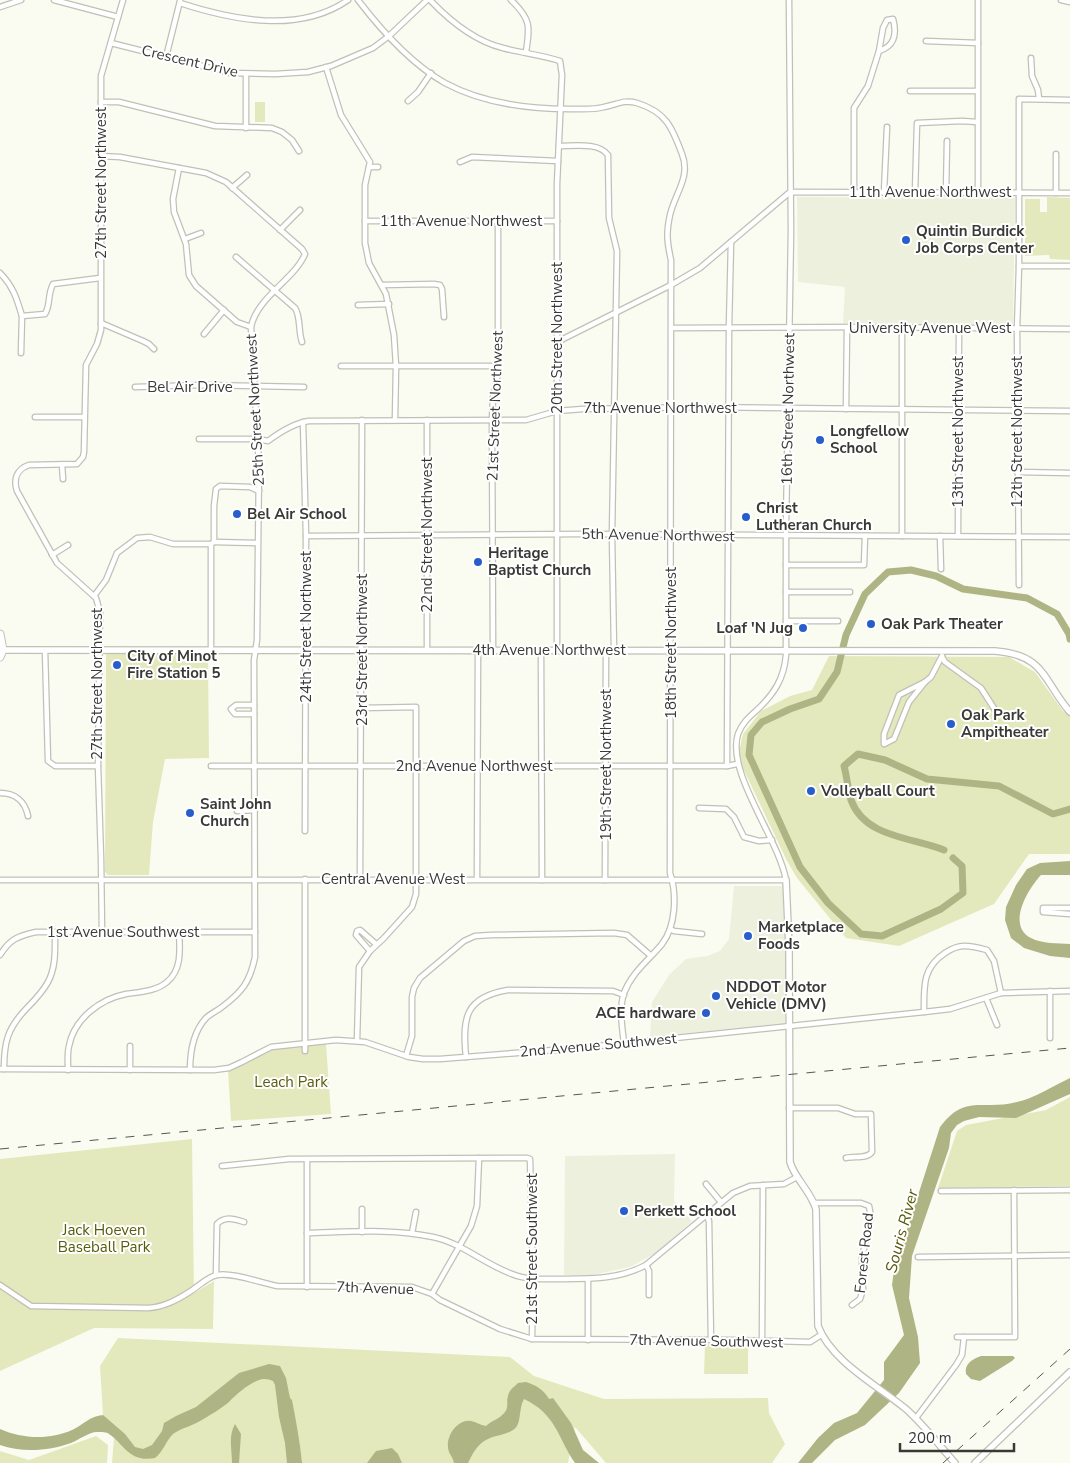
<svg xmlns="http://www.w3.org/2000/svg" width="1070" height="1463" font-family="'Nunito Sans',sans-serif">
	<rect width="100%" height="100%" fill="#fbfcf1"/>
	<!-- built -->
	<g fill="#eef0de">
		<polygon points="797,197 1015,198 1013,325 843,323 845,287 798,282"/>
		<polygon points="734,886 783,886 786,955 785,1023 650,1037 652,1002 669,975 686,959 707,956 720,951 729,939"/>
		<polygon points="675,1154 674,1201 692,1221 658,1252 630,1267 592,1275 564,1275 565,1156"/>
	</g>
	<!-- green -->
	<g fill="#e4e9bd">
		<rect x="255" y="102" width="10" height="20"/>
		<polygon points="1047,197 1070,198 1070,260 1050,259 1049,255 1025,256 1025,199 1040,199 1040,212 1047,212"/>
		<polygon points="202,653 208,654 209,758 165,759 153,822 149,875 108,875 105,872 106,654"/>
		<polygon points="829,656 1009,657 1035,672 1063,711 1070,715 1070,854 1029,854 994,904 899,946 846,938 797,878 786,859 740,762 739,751 743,734 761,711 790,696 812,690"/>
		<polygon points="326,1044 331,1114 231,1121 228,1070 272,1048"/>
		<polygon points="1070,1097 1070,1186 938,1188 957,1131 966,1125 1046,1110"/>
		<polygon points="192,1139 194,1293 214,1281 213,1329 94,1328 0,1371 0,1159"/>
		<polygon points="118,1338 510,1357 534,1376 604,1399 768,1398 769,1413 785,1444 772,1463 606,1463 575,1427 568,1463 112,1463 114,1438 103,1415 100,1366"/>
		<polygon points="705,1344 748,1344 748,1374 704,1374"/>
		<polygon points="96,1436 108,1445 107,1463 0,1463 0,1451 29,1460"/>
	</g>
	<!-- water -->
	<g fill="#afb484">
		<path d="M1070,861V875H1041C1028,889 1006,925 1031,938C1042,944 1058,943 1070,944V958L1050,956L1024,948L1011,938L1005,920L1006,907L1016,885L1027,869L1040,863Z"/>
		<path d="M1070,1078V1094L1016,1118L979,1117L964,1121L957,1125L951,1133L949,1148L912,1256L909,1298L918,1337L920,1363L899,1393L865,1425L835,1440L812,1463H798L818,1438L834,1423L857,1413L884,1380V1362L904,1335L892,1285L894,1270L940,1127C965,1093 984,1111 1017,1102C1035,1098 1053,1086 1070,1078Z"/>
		<path d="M981,1356H1013L1015,1358L1012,1361L980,1381L971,1379L966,1374C964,1364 972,1359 981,1356Z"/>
		<path d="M269,1364L280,1366L286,1378L290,1398L292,1400C296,1421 300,1442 302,1463H287L285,1443L279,1417L275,1385L273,1381C269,1379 263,1378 259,1380C247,1385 238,1393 229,1402C222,1408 209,1416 200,1421C192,1426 181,1428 173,1434C166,1441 163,1452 155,1458C129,1463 124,1444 109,1434C107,1432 101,1432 98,1432C91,1431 78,1440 71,1443C49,1451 22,1453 0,1445V1429C22,1439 50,1440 72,1430C83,1425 90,1416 103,1415L125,1434L135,1447L143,1449L152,1445L162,1431L164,1423L176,1416L196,1407L239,1373Z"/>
		<path d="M526,1382C536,1385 544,1390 549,1399L553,1398L571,1423L583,1450L599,1463H575C557,1437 557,1415 524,1399C519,1408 521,1419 517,1426C513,1434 496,1435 488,1439C477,1444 473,1453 468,1463H454C453,1458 451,1456 449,1452C444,1439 456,1419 471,1421C476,1422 480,1425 486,1426C492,1420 500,1419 505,1412C509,1407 506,1401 508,1396C509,1390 514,1387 518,1383Z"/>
		<path d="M235,1424L241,1434L239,1463H232C232,1448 228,1437 235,1424Z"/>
		<polygon points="392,1448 398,1454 402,1463 367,1463 376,1451"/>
	</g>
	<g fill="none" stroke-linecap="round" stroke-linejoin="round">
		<!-- river -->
		<g stroke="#afb484" stroke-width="7">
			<path d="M944,850C912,837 865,838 851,800C848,790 847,777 844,766L858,754L885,760L927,779L999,786L1053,814L1070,809"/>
			<polyline points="953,858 962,866 963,893 941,909 882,936 861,934 828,903 800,867 749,755 751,735 762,722 790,709 819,699 837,672 846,635 865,594 888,572 911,570 936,576 963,589 1027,598 1057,614 1069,634 1070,639"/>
		</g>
		<!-- minor casing -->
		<g stroke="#bfc1b6" stroke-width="7">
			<g id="minor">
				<polyline points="54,0 118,17"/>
				<path d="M358,0C381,30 413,65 445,83C482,103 529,109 570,109C581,109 594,110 604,107C616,105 624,99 637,103C666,112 672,127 682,154C691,177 675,193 670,215C666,233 667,242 671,260L670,873C677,894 676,926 662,944C649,960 632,972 624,993C619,1008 622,1027 624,1043"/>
				<path d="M430,0C450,21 474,41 503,48C522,53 541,55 560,61L562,75L557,184V650"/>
				<path d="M511,0C531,19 530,26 526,52"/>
				<polyline points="1061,0 1070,2"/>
				<path d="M180,3C232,20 299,34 348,0"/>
				<polyline points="0,7 21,0"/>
				<path d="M893,19C897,34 895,46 879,51L883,28L887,20Z"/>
				<polyline points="926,41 978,43"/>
				<polyline points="111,43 230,73 275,74 308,72 331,66 373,48 389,36 427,0"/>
				<polyline points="166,57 180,1"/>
				<polyline points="1031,58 1032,76 1038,90 1039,99"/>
				<polyline points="326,67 341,115 370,162 365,185 365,243 369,263 386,294 394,335 396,366 395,420"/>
				<polyline points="246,74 246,128"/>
				<polyline points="910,91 977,91"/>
				<polyline points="408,101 418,92 431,73"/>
				<polyline points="101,102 119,102 215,126 272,128 282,132 292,140 299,151"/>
				<path d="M559,146C574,146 599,142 608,155L609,218L617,251L612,535L614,650"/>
				<path d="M101,156L120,157L206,173L226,182L302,249L305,254C295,279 257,297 251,327L259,465L257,640L254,660L255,957C250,982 242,992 222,1007C217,1011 210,1014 206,1018C193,1032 190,1052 190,1070"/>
				<polyline points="460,162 472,157 558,161"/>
				<polyline points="369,167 378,167"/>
				<polyline points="179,168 173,199 174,212 186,244 189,275 196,286 237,322 251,327"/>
				<polyline points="232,188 247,175"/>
				<polyline points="854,192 854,108 868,86 879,51"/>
				<polyline points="884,192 887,127"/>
				<polyline points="915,193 917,123 962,121 977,122"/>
				<polyline points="946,193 947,141"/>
				<polyline points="978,193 978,0"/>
				<polyline points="1056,193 1056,154"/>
				<polyline points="365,221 557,221"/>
				<polyline points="280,230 300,210"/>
				<polyline points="185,239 201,233"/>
				<path d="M236,257L295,308C301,317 298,331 302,342"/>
				<polyline points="1019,266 1070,266"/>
				<path d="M0,273C13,286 17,299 22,316"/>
				<polyline points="382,285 434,284 440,285 442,289 444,317"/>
				<polyline points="358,305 389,304"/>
				<polyline points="101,323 143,341 149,344 154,349"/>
				<polyline points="672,328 867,327 1070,329"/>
				<polyline points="204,334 224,310"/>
				<polyline points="557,342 671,285 700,268 790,192 1070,193"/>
				<path d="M21,353L22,316L45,314C51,304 47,296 53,284L100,278"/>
				<polyline points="341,366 498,366"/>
				<polyline points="135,387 202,385 304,387"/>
				<polyline points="846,409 847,328"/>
				<polyline points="35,417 84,417"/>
				<polyline points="303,422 306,536 305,831"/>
				<path d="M199,439H258L268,441C280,432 294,423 309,421L526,420L557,411L583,409L701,407L1070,411"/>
				<polyline points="62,465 63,479"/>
				<polyline points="1017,472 1070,473"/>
				<polyline points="306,536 585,534 1070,537"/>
				<polyline points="902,536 902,328"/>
				<polyline points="940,536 941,569"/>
				<polyline points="958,536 959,328"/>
				<polyline points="214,542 257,543"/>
				<polyline points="52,555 68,545"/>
				<polyline points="786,565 864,565 865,536"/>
				<polyline points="1019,585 1017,329 1019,266 1019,99 1070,100"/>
				<polyline points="786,592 850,592"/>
				<polyline points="94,596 106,580 117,553 137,538 150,537 173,544 211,544"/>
				<polyline points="786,621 838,621"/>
				<polyline points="45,650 48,761 55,766 98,766"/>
				<polyline points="211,650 211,544 214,542 214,506 216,489 220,486 250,487 259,491"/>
				<polyline points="427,650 427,420"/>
				<polyline points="493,650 492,420 493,397 498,373 498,221"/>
				<polyline points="541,650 542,880"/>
				<polyline points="942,657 945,662 981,688 997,713"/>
				<polygon points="925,682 909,702 894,739 884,744 884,734 899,695"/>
				<polyline points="925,682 931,677 942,656"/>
				<polyline points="254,705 236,705 231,709 235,714 254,714"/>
				<polyline points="211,766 727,766 737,764"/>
				<polyline points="727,766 729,327 731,242"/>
				<path d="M0,793C15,793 25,801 28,816"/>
				<polyline points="699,808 726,809 734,817 744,837 759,841 772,840"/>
				<polyline points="237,811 255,810"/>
				<polyline points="305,879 305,1051"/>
				<polyline points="360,879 362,420"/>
				<polyline points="477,879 478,650"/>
				<path d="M0,880H786C778,837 726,773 738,734C742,723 749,717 757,710C774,694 784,679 786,655V527L791,231L789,0"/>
				<polyline points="605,880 606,651"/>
				<polyline points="1070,908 1043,908 1043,912 1070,914"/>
				<polyline points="670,929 674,931 702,934"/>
				<path d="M102,933L101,858L98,766L100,612L96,598L57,563L17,491C13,479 17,469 29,465L77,464L83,457L84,452L86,365L97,344L101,330V76L123,0"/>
				<polyline points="370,951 356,935 357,931 360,930 376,944"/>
				<path d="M0,955C10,939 18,936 36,932H255"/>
				<polyline points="1050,991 1050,1038"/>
				<polyline points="986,998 997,1025"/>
				<path d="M924,1012C924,987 922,968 945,953C951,949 957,946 964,946C971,946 980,948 987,950L994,961L1001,993"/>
				<polyline points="357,1041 359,967 370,951 384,938 412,907 416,894 416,707 361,708"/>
				<polyline points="406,1056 412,1036 412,997 414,988 420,978 464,941 475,936 491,935 614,933 627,935 650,955"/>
				<path d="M466,1057C462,1018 465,997 508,990L613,991L624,995"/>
				<polyline points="0,1069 214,1070 229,1068 242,1062 271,1047 336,1040 365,1042 409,1057 423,1059 440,1059 579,1048 924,1012 950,1009 1001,993 1070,991"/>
				<path d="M4,1069C4,1043 7,1029 26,1009C34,1001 42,993 48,982C56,967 55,950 55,933"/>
				<path d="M68,1070C68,1062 67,1054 69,1046C74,1019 100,999 126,994C139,992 157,991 167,982C182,970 180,949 179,932"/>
				<polyline points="130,1070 130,1046"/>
				<path d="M789,1108H838L855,1114H871L872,1152C867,1159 855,1156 846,1158"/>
				<polyline points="307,1160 307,1287"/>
				<polyline points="222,1166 289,1159 505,1158 527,1158 530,1159 533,1279 532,1339"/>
				<polyline points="706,1184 720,1201"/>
				<polyline points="941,1191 1070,1190"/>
				<polyline points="814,1203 861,1203 869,1206 871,1217 862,1258 863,1290 860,1299 852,1305"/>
				<polyline points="362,1209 362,1232"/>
				<polyline points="706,1214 709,1221 711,1340"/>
				<path d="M307,1233C348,1232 392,1228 433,1237C462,1243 484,1264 512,1274C526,1280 542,1279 557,1279C588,1279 618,1280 646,1265L733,1193L750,1186L784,1184L797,1177"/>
				<polyline points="412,1233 416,1212"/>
				<polyline points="918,1257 1070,1255"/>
				<polyline points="646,1265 649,1271 649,1295"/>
				<path d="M216,1275L217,1224C225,1216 234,1219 244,1222"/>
				<polyline points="588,1279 588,1340"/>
				<path d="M0,1285L31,1306L148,1308C164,1307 177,1300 191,1291C199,1286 207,1277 217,1275C232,1272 261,1283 277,1286L412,1287L432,1294L440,1300L500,1329L532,1339L732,1340L810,1342L821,1335"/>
				<polyline points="432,1294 471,1226 477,1206 479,1158"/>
				<polyline points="957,1337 1015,1337 1014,1190"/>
				<polyline points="762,1341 763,1185"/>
				<polyline points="916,1418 956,1365 962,1355 964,1337"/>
			</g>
		</g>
		<!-- major casing -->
		<g stroke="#bfc1b6" stroke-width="8">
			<g id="major">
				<path d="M0,650L995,651C1046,655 1043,681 1070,712"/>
				<path d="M786,880L789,948L790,1162C795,1179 810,1190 816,1209L818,1326C832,1362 877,1385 906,1409C924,1425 939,1445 955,1463"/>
				<polyline points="975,1463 1070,1372"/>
			</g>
		</g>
		<!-- highway casing -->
		<g stroke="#bfc1b6" stroke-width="9">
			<polyline id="highway" points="0,634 3,650 0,657"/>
		</g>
		<!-- minor -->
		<use href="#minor" stroke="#fff" stroke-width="4.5"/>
		<!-- major -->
		<use href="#major" stroke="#fff" stroke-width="5.5"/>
		<!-- highway -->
		<use href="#highway" stroke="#fff" stroke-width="7"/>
		<!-- rail -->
		<g stroke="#565752" stroke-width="1" stroke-dasharray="9 9" stroke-linecap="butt">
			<polyline points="0,1149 1070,1048"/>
			<polyline points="943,1463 1070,1349"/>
		</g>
	</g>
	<!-- markers -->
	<g fill="#285dcb" stroke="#fff" stroke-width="2">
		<circle cx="906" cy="240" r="5"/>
		<circle cx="820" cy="440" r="5"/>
		<circle cx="237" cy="514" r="5"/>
		<circle cx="746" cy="517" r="5"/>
		<circle cx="478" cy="562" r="5"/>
		<circle cx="871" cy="624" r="5"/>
		<circle cx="803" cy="628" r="5"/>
		<circle cx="117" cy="665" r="5"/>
		<circle cx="951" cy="724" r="5"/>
		<circle cx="811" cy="791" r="5"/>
		<circle cx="190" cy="813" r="5"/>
		<circle cx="748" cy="936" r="5"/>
		<circle cx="716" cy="996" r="5"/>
		<circle cx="706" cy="1013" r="5"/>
		<circle cx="624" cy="1211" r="5"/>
	</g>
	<g text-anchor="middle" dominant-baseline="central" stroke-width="4" stroke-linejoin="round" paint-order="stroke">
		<!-- street labels -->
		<g font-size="15" fill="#393a36" stroke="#fff">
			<text transform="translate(190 61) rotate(13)">Crescent Drive</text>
			<text transform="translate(101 183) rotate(-90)">27th Street Northwest</text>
			<text x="930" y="192">11th Avenue Northwest</text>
			<text x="461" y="221">11th Avenue Northwest</text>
			<text x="930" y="328">University Avenue West</text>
			<text transform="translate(557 338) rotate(-90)">20th Street Northwest</text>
			<text x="190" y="387">Bel Air Drive</text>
			<text transform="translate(495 406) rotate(-88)">21st Street Northwest</text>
			<text x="660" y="408">7th Avenue Northwest</text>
			<text transform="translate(788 409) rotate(-89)">16th Street Northwest</text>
			<text transform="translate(255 410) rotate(-93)">25th Street Northwest</text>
			<text transform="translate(958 432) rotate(-90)">13th Street Northwest</text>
			<text transform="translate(1017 432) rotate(-90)">12th Street Northwest</text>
			<text transform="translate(427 535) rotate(-90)">22nd Street Northwest</text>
			<text transform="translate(658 535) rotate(1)">5th Avenue Northwest</text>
			<text transform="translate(306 627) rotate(-90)">24th Street Northwest</text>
			<text transform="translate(671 643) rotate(-90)">18th Street Northwest</text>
			<text transform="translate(362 650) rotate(-90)">23rd Street Northwest</text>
			<text x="549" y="650">4th Avenue Northwest</text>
			<text transform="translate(97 684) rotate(-90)">27th Street Northwest</text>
			<text transform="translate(606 765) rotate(-90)">19th Street Northwest</text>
			<text x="474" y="766">2nd Avenue Northwest</text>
			<text x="393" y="879">Central Avenue West</text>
			<text x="123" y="932">1st Avenue Southwest</text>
			<text transform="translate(598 1045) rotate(-5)">2nd Avenue Southwest</text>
			<text transform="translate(532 1249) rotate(-90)">21st Street Southwest</text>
			<text transform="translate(864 1253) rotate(-84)">Forest Road</text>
			<text transform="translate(375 1288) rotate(2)">7th Avenue</text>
			<text transform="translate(706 1341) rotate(1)">7th Avenue Southwest</text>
		</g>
		<!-- poi labels -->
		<g font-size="15" font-weight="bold" fill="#393a36" stroke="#fff" text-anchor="start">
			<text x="916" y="231">Quintin Burdick<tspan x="916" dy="17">Job Corps Center</tspan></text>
			<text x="830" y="431">Longfellow<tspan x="830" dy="17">School</tspan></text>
			<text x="756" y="508">Christ<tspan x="756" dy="17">Lutheran Church</tspan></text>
			<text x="247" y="514">Bel Air School</text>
			<text x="488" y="553">Heritage<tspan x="488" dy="17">Baptist Church</tspan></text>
			<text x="881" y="624">Oak Park Theater</text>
			<text x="793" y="628" text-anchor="end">Loaf 'N Jug</text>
			<text x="127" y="656">City of Minot<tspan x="127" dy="17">Fire Station 5</tspan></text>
			<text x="961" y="715">Oak Park<tspan x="961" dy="17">Ampitheater</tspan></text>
			<text x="821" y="791">Volleyball Court</text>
			<text x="200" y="804">Saint John<tspan x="200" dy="17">Church</tspan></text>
			<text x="758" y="927">Marketplace<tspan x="758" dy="17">Foods</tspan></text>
			<text x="726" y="987">NDDOT Motor<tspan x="726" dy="17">Vehicle (DMV)</tspan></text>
			<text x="696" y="1013" text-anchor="end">ACE hardware</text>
			<text x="634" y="1211">Perkett School</text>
		</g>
		<!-- park labels -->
		<g font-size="15" fill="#575b0a" stroke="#fff">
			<text x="291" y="1082">Leach Park</text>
			<text x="104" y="1230">Jack Hoeven<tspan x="104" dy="17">Baseball Park</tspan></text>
		</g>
		<!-- water labels -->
		<g font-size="16" font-style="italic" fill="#565908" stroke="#fff">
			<text transform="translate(902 1231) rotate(-75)">Souris River</text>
		</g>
	</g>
	<!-- scale -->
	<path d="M900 1443v8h114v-8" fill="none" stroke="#393a36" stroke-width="2.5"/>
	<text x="908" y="1443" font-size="15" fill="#393a36" stroke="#ffffff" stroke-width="4" paint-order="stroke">200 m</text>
</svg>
